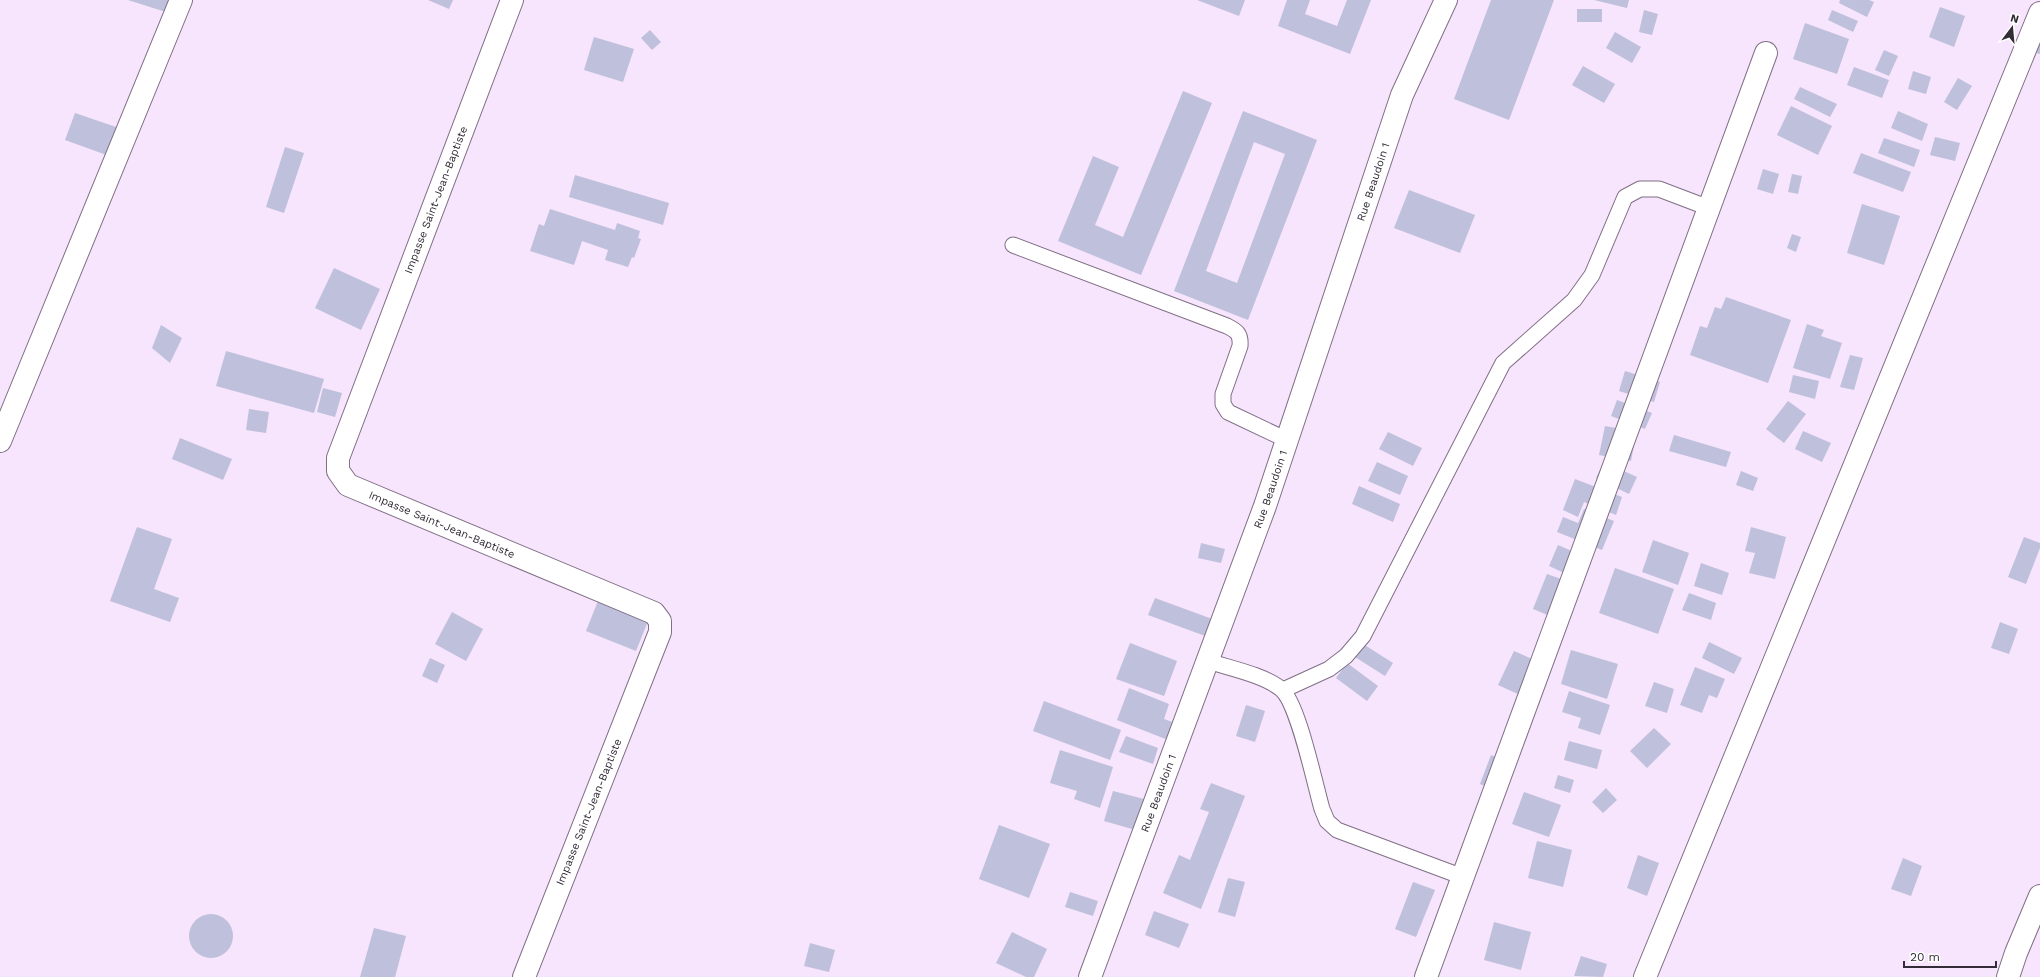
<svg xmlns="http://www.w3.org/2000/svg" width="2040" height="977" font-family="'Work Sans',sans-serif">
	<rect width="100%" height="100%" fill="#f7e4fd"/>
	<!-- building -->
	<g fill="#bfc0dc" fill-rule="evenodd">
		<polygon points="128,0 173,0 169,13"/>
		<polygon points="428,0 453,0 449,9"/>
		<polygon points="1197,0 1245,0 1239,16"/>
		<polygon points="1287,0 1310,0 1305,14 1337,26 1347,0 1371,0 1350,54 1278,26"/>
		<polygon points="1491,0 1554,0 1509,120 1454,99"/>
		<polygon points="1594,0 1629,0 1627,8"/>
		<polygon points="1840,0 1869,0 1874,2 1867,17 1839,3"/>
		<polygon points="1940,7 1965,16 1954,47 1929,37"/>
		<rect x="1577" y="9" width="25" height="13"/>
		<polygon points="1644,10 1658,14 1652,35 1639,32"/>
		<polygon points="1832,10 1858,21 1853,32 1828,20"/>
		<polygon points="1805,23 1849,39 1837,74 1793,59"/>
		<polygon points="650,30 661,42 652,50 641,38"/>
		<polygon points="1615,32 1641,47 1632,63 1606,48"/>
		<polygon points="594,37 634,49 623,82 584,70"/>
		<polygon points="2040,41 2040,54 2036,53"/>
		<polygon points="1884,50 1898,56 1889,76 1875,70"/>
		<polygon points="1583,66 1615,84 1604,103 1572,85"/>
		<polygon points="1854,67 1889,80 1882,98 1847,85"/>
		<polygon points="1913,71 1931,77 1926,94 1908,89"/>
		<polygon points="1958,78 1972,86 1957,110 1944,102"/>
		<polygon points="1800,87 1837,104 1830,117 1794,99"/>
		<polygon points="1183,91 1212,103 1141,275 1058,241 1093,156 1119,167 1095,225 1123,237"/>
		<polygon points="1791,106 1832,126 1818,155 1777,135"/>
		<path d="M1243,111L1317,140L1248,320L1174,291ZM1254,142L1285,154L1237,283L1206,271Z"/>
		<polygon points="1898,111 1928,124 1922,141 1891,128"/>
		<polygon points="75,113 122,129 112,157 65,140"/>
		<polygon points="1935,137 1960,143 1955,161 1930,155"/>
		<polygon points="1884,138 1920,150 1914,167 1878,153"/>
		<polygon points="285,147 304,153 284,213 266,207"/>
		<polygon points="1861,153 1911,172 1903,192 1853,173"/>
		<polygon points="1763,169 1779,174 1773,194 1757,189"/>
		<polygon points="1792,174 1802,176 1798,194 1788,192"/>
		<polygon points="575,175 669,203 663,225 569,197"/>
		<polygon points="1409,190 1475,215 1460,253 1394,228"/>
		<polygon points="1862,204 1900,216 1884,265 1847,253"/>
		<polygon points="550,209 615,230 617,223 640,231 638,238 641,239 634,258 632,257 628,267 605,260 608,250 582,241 574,265 530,251 539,224 544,226"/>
		<polygon points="1792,234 1801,237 1796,252 1787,248"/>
		<polygon points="334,268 380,289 361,330 315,308"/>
		<polygon points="1726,297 1791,320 1768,383 1690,355 1700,326 1707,328 1715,307 1721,309"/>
		<polygon points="1807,324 1824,330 1821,336 1842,343 1830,379 1793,368"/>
		<polygon points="161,325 182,338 170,363 152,348"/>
		<polygon points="226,351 324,379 314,413 216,386"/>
		<polygon points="1850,355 1863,358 1854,390 1840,387"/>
		<polygon points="1625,371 1660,382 1654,402 1619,391"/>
		<polygon points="1793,375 1819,381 1815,399 1789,392"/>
		<polygon points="323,388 342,393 335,417 317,412"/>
		<polygon points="1617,400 1652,413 1645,429 1611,416"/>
		<polygon points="1788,401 1806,414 1784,443 1766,429"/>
		<polygon points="249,409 269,412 266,433 246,430"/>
		<polygon points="1605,426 1622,429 1635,440 1631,461 1599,455"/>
		<polygon points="1803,431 1831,443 1822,462 1795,449"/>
		<polygon points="1388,432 1422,448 1413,466 1379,449"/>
		<polygon points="1674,435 1731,452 1726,467 1669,451"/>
		<polygon points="180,438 232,459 223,480 172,459"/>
		<polygon points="1377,462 1408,476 1400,495 1368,481"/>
		<polygon points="1604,462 1637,477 1629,494 1596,478"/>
		<polygon points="1741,471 1758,478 1753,491 1736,485"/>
		<polygon points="1575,479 1622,497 1616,515 1584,502 1578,517 1563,510"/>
		<polygon points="1359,486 1400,504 1393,522 1352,504"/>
		<polygon points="1584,509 1614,521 1602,550 1557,532 1563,517 1578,523"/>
		<polygon points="137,527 172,539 154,589 179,598 170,622 110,601"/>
		<polygon points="1751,527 1786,537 1775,579 1749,573 1755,553 1745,551"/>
		<polygon points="2024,537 2040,543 2040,548 2026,584 2008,577"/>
		<polygon points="1653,540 1689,553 1678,585 1642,572"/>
		<polygon points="1201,543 1225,549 1221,563 1198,558"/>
		<polygon points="1558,545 1583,556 1573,577 1549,566"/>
		<polygon points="1701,563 1729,573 1722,595 1694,586"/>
		<polygon points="1615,568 1674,589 1658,634 1599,613"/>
		<polygon points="1547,574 1564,580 1550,616 1533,609"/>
		<polygon points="1689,593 1716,603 1711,620 1682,610"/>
		<polygon points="1155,598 1215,620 1208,637 1148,615"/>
		<polygon points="598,601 648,621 636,651 586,631"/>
		<polygon points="452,612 483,629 466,661 435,644"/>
		<polygon points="2000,622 2018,629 2009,654 1991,648"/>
		<polygon points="1709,642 1742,658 1734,674 1702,658"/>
		<polygon points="1130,643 1177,661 1164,696 1116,679"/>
		<polygon points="1363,644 1393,663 1385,676 1355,657"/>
		<polygon points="1571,650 1618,664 1607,699 1561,684"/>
		<polygon points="1514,651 1546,665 1531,700 1498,685"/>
		<polygon points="430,658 445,665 437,683 422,676"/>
		<polygon points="1347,663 1378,686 1367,701 1336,678"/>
		<polygon points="1695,667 1725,679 1717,698 1709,695 1702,713 1680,705"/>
		<polygon points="1654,682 1674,689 1667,713 1645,706"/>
		<polygon points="1129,688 1169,704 1164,719 1175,723 1168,740 1117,720"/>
		<polygon points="1569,691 1610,705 1600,735 1578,728 1581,718 1562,712"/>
		<polygon points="1044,701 1121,730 1110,760 1033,731"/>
		<polygon points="1246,705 1265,711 1255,742 1236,736"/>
		<polygon points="1654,728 1671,744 1647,768 1630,751"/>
		<polygon points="1126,736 1158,748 1153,764 1119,752"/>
		<polygon points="1569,741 1602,750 1597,769 1564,760"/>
		<polygon points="1060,750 1113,767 1100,808 1074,799 1077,791 1050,783"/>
		<polygon points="1491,755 1514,764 1502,793 1480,784"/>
		<polygon points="1558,775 1574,780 1570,793 1554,788"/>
		<polygon points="1211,783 1245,796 1201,909 1163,893 1179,855 1190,860 1209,812 1200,809"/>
		<polygon points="1606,788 1617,800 1603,813 1592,802"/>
		<polygon points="1113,791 1148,800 1139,831 1104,821"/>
		<polygon points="1524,792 1561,805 1549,837 1512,824"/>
		<polygon points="999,825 1050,844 1029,898 979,879"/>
		<polygon points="1537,841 1572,850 1563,887 1528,878"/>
		<polygon points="1638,855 1659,863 1647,896 1627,888"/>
		<polygon points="1903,858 1922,866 1911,896 1891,889"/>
		<polygon points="1228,878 1245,882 1235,917 1218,912"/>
		<polygon points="1413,882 1435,890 1416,937 1395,929"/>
		<polygon points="1070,892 1098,901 1093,916 1065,907"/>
		<polygon points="1154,911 1189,924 1179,948 1145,935"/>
		<circle cx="211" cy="936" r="22"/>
		<polygon points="1494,922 1531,932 1521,970 1484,960"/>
		<polygon points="374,928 406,936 395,977 360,977"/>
		<polygon points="1012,932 1047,949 1034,977 1026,977 996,963"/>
		<polygon points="810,943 835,950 829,972 804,966"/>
		<polygon points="1581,956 1607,964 1603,977 1574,976"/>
	</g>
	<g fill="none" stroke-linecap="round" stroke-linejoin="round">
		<!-- lane casing -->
		<g stroke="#806f85" stroke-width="17">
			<g id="lane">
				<path d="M1013,245L1227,326C1237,331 1241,334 1240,346L1223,394V404L1228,412L1287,440"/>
				<path d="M1208,661C1229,668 1264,675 1281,689C1298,702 1315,785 1322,809L1327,821L1337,830L1463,877"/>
				<polyline points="1283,690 1329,669 1346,656 1363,636 1503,363 1574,300 1592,275 1625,197 1640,189 1659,189 1709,208"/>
			</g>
		</g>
		<!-- street casing -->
		<g stroke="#806f85" stroke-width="24">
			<g id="street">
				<path id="s1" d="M512,0L338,458V471L348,485L654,613L660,621V632L524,977"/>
				<polyline points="0,441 181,0"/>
				<path id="s2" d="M1090,977L1265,506L1402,95L1446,0"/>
				<polyline points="1426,977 1766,53"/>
				<polyline points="1645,977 2040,13"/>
				<polyline points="2008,977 2016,953 2040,896"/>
			</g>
		</g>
		<!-- lane -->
		<use href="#lane" stroke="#fff" stroke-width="15"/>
		<!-- street -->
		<use href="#street" stroke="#fff" stroke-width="22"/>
	</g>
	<g text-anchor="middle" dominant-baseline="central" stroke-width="3" stroke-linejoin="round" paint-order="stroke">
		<!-- street labels -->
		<g font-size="11" fill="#332c36" stroke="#fff">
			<text stroke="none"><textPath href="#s2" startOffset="844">Rue Beaudoin 1</textPath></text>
			<text transform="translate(436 200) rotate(-69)">Impasse Saint-Jean-Baptiste</text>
			<text stroke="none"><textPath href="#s2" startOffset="520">Rue Beaudoin 1</textPath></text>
			<text stroke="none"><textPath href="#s1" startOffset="622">Impasse Saint-Jean-Baptiste</textPath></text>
			<text stroke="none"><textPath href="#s2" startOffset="196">Rue Beaudoin 1</textPath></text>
			<text transform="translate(589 812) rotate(-68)">Impasse Saint-Jean-Baptiste</text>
		</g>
	</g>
	<!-- north arrow -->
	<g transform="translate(2012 28) rotate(16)" stroke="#ffffff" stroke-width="3" paint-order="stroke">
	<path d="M0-3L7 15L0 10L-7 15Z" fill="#332c36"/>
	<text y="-6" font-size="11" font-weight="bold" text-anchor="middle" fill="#332c36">N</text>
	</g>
	<!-- scale -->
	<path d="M1904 961v6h92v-6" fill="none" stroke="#332c36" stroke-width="2"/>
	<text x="1910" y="961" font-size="12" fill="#332c36" stroke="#ffffff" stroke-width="3" paint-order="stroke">20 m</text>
</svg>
